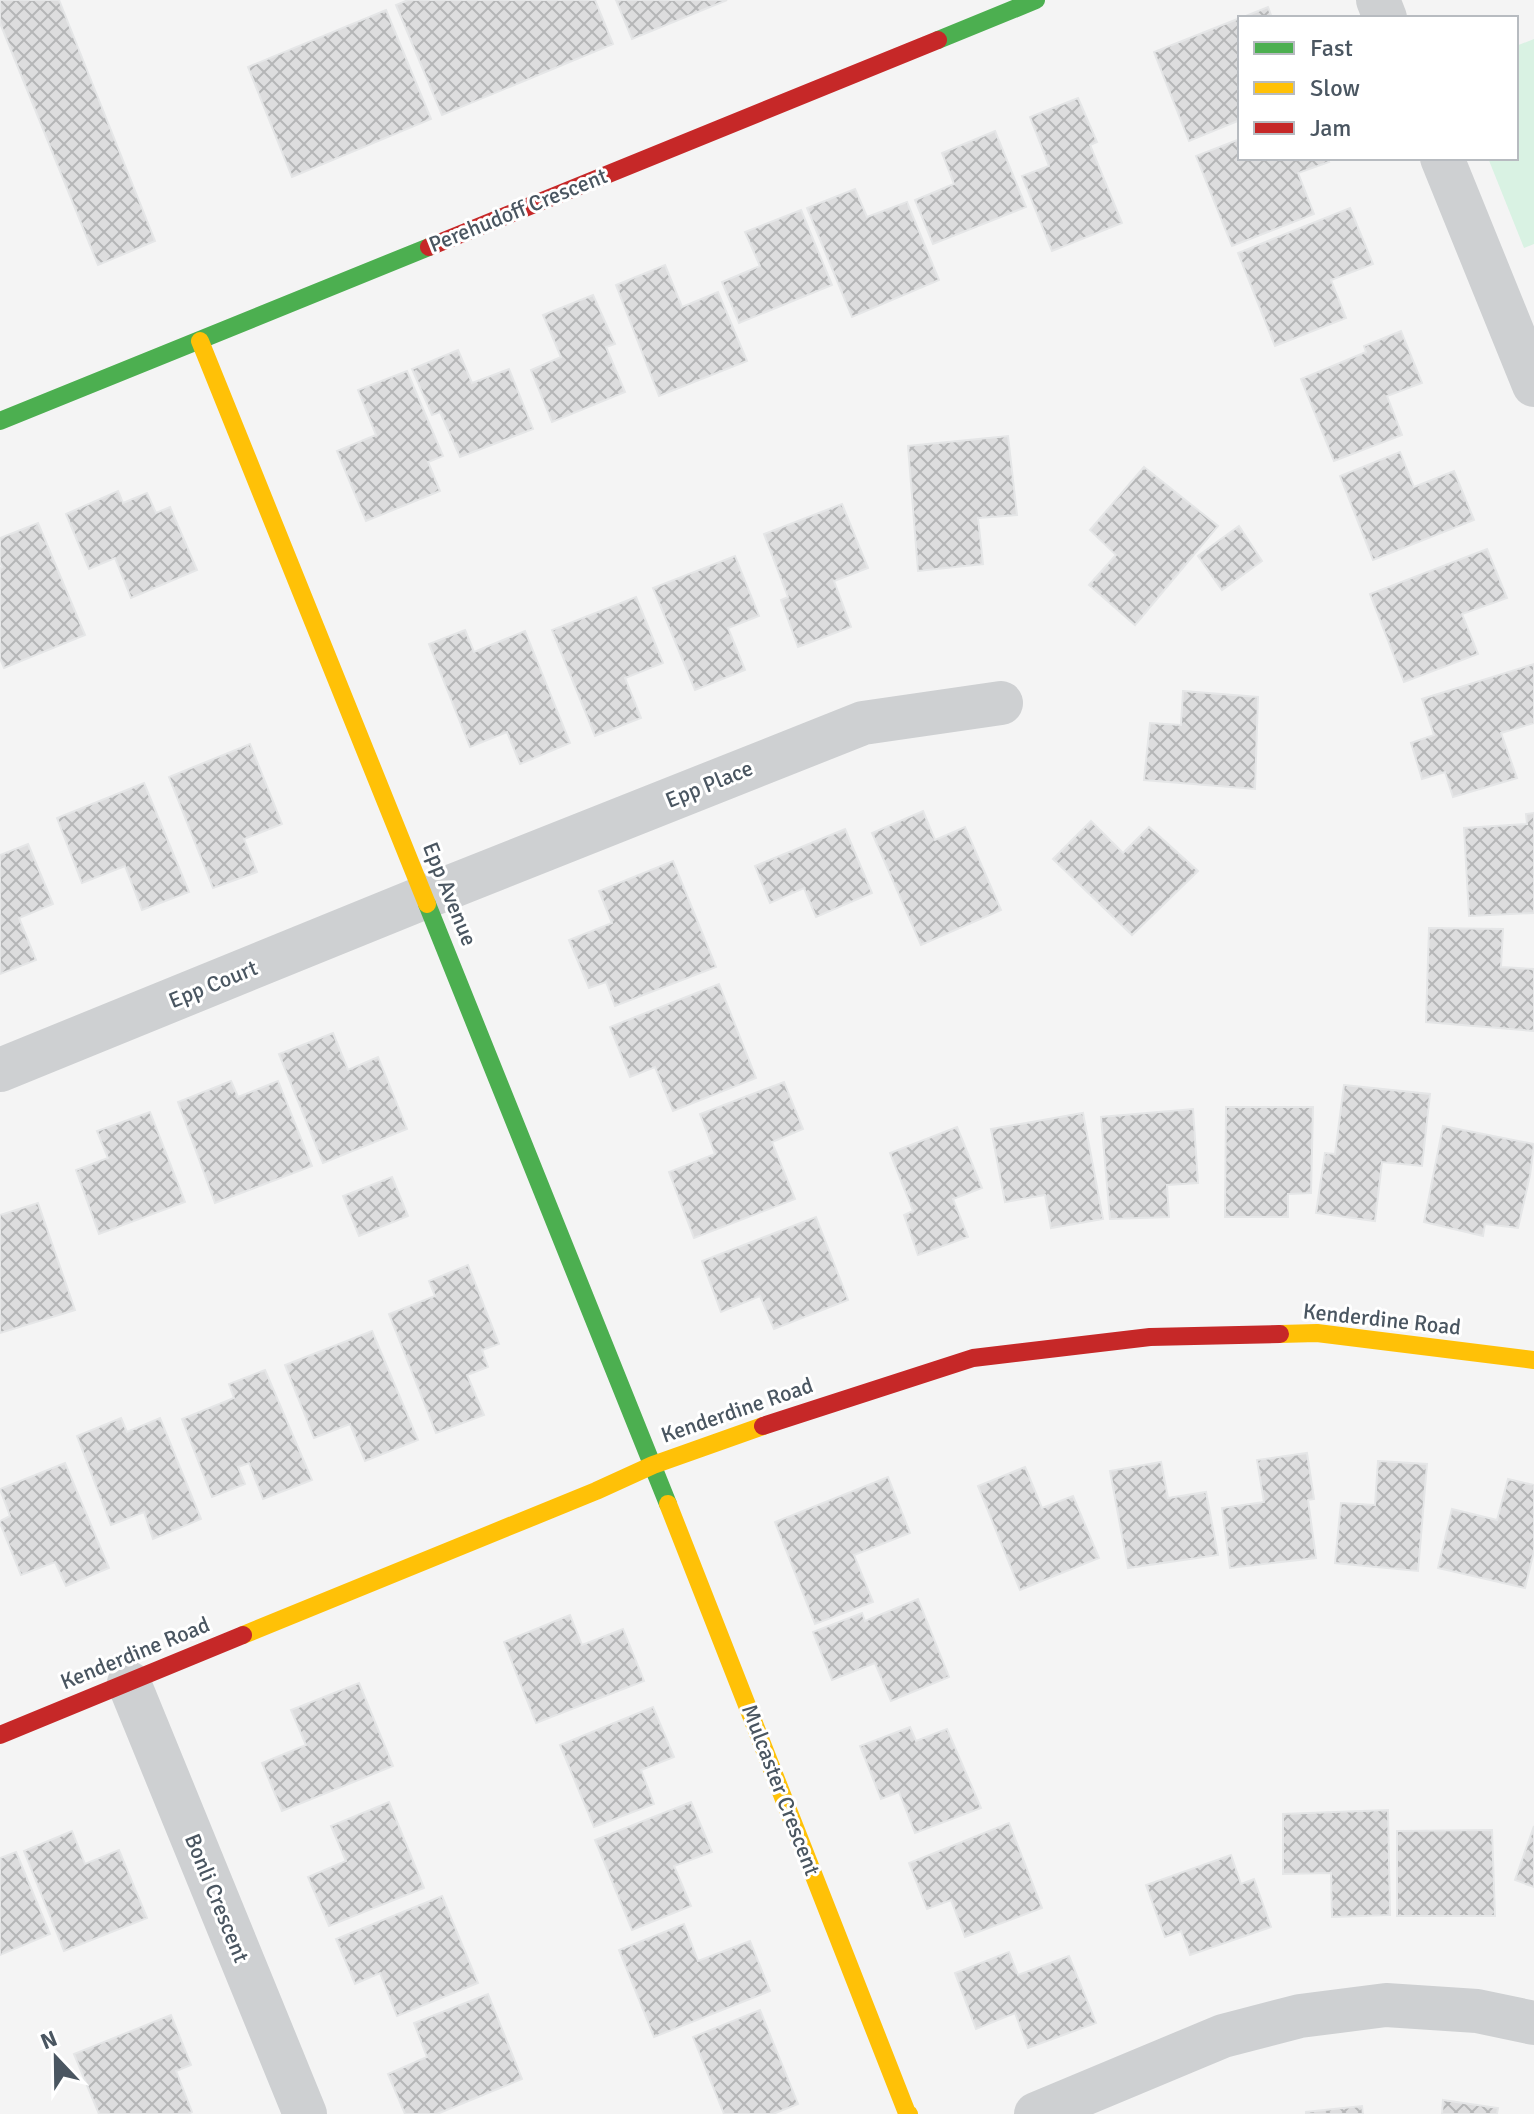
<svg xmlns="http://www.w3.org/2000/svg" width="1534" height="2114" font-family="Signika,sans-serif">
	<defs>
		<pattern id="building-cross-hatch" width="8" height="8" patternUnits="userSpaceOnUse" patternTransform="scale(2)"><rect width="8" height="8" fill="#ddddde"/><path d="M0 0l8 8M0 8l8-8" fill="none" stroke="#b5b6b7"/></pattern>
	</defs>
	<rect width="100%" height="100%" fill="#f4f4f4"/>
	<!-- green -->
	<polygon fill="#d9f2e3" points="1534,39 1534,244 1524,248 1488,158 1516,158 1516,46"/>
	<!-- building -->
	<g fill="url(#building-cross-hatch)" stroke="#e5e6e7" stroke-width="2">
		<polygon points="0,0 59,0 155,241 98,265 0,23"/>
		<polygon points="408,0 595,0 613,44 442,115 396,5"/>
		<polygon points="616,0 727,0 632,39"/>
		<polygon points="1268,7 1272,18 1241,18"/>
		<polygon points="386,10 431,119 292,177 248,67"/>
		<polygon points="1240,18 1240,120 1189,141 1154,52"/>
		<polygon points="1078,98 1097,142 1090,145 1122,223 1052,251 1022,176 1049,166 1030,117"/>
		<polygon points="995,131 1026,207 933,244 915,200 954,184 942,153"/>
		<polygon points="1240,139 1240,158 1327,158 1329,162 1298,173 1314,214 1232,246 1196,156"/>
		<polygon points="855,189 867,217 907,202 939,280 852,317 807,208"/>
		<polygon points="1350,208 1373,264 1331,280 1346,318 1275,346 1238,253"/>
		<polygon points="801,210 832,285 739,323 722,282 760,266 745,232"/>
		<polygon points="665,265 682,307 718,292 747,361 659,396 616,285"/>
		<polygon points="593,295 615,344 606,347 625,392 552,422 531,370 561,357 543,315"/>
		<polygon points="1401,331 1422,383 1387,396 1402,435 1334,461 1301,379 1366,352 1364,346"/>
		<polygon points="458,350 472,383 509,369 533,429 460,457 440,412 432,415 412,369"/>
		<polygon points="407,371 443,456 428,462 440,491 366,521 337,451 376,435 358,390"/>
		<polygon points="1008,436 1017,515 978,518 983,564 918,571 908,446"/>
		<polygon points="1400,452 1414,487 1454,471 1474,520 1373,560 1340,476"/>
		<polygon points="1144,467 1218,526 1135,625 1089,585 1116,555 1090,530"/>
		<polygon points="118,491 123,503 147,493 156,513 170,507 197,570 131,598 115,558 89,569 66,514"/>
		<polygon points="842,504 868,568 834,581 851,627 798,647 781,600 788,597 764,534"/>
		<polygon points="38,523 85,635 4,668 0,658 0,568 2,567 0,562 0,538"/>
		<polygon points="1239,526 1262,561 1222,590 1198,556"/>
		<polygon points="1487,549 1507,598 1462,614 1478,654 1404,682 1370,594"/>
		<polygon points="735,556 759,616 728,628 745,670 695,690 653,588"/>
		<polygon points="636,597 663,663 625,678 641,718 595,736 552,630"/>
		<polygon points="465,630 474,652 525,631 570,743 520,764 507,732 470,747 429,644"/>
		<polygon points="1534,664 1534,723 1501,733 1517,778 1453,797 1445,772 1422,779 1411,743 1434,735 1422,699"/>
		<polygon points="1183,691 1258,697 1255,789 1144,780 1150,723 1181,725"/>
		<polygon points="250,744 282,824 244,839 257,872 213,888 169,777"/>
		<polygon points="144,783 189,892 142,910 125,866 82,883 57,818"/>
		<polygon points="923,811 935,840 965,827 1001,910 921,945 872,833"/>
		<polygon points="1534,813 1534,913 1469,916 1464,828 1527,824 1526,814"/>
		<polygon points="1091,821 1123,853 1149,827 1198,871 1132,935 1053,859"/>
		<polygon points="845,829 872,893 816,917 804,888 770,903 755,866"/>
		<polygon points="28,844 53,904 19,918 36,960 0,974 0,855"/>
		<polygon points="673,861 716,967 615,1006 606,982 589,988 569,940 612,923 599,891"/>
		<polygon points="1429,928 1503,929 1501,967 1534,969 1534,1031 1426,1022"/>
		<polygon points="719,984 756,1078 673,1111 655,1067 630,1077 610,1027"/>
		<polygon points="333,1033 348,1070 378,1057 407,1129 323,1163 279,1054"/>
		<polygon points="231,1081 238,1097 278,1081 312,1166 215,1203 178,1102"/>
		<polygon points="784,1082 803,1129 772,1142 795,1199 694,1238 669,1172 715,1154 700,1114"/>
		<polygon points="1344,1085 1430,1094 1422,1166 1382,1162 1375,1221 1316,1213 1325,1153 1335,1154"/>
		<polygon points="1226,1107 1313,1107 1311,1193 1288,1194 1288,1217 1225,1217"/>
		<polygon points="1193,1109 1198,1183 1167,1185 1169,1217 1110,1219 1101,1117"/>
		<polygon points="150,1112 185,1202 99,1234 76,1170 108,1158 97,1131"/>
		<polygon points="1083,1113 1103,1219 1051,1228 1045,1195 1005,1202 991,1129"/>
		<polygon points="1443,1126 1534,1144 1530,1175 1518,1228 1485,1224 1483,1236 1424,1222"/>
		<polygon points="957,1127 982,1188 953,1199 968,1237 918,1255 904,1215 913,1211 890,1153"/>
		<polygon points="392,1177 408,1216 359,1236 343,1196"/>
		<polygon points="38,1203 75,1310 0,1333 0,1215"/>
		<polygon points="816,1217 848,1300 774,1329 760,1296 721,1312 702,1261"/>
		<polygon points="468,1265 499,1344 482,1350 488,1367 467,1375 484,1415 436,1433 389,1314 435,1296 429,1281"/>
		<polygon points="372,1331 418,1440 365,1461 350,1424 314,1438 285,1365"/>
		<polygon points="265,1370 312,1480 263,1499 249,1463 238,1467 245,1484 212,1497 182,1419 234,1398 229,1384"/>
		<polygon points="121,1418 127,1432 160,1418 201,1519 153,1539 144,1512 111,1525 77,1436"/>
		<polygon points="1307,1453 1314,1499 1308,1500 1316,1558 1230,1568 1222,1508 1264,1502 1257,1460"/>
		<polygon points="1378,1461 1427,1464 1418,1571 1335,1563 1341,1503 1375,1505"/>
		<polygon points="1161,1462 1168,1498 1206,1492 1218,1555 1128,1568 1110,1471"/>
		<polygon points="65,1463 109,1568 66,1586 55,1562 21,1575 0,1523 0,1521 10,1516 0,1489"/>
		<polygon points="1025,1467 1042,1508 1073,1496 1099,1558 1020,1590 978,1486"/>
		<polygon points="888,1477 910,1533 854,1555 873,1602 815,1624 775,1522"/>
		<polygon points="1508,1479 1534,1485 1534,1551 1525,1588 1438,1568 1452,1509 1497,1520"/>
		<polygon points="918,1599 949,1677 891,1701 875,1663 832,1680 813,1632 862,1613 865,1621"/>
		<polygon points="570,1615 582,1645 623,1629 644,1681 536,1723 504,1642"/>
		<polygon points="359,1683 393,1766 282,1811 262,1763 306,1745 291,1710"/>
		<polygon points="653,1707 674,1757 641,1770 654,1804 594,1827 560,1745"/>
		<polygon points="910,1727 916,1741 947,1729 981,1808 915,1833 899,1792 881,1799 860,1746"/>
		<polygon points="389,1802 424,1888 329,1926 308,1877 346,1861 331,1826"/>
		<polygon points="691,1802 712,1852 674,1866 691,1906 632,1930 595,1840"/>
		<polygon points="1388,1810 1390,1915 1332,1917 1331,1873 1283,1874 1283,1814"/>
		<polygon points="1009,1823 1042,1908 965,1937 951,1900 927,1909 909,1863"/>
		<polygon points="1534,1826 1534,1887 1515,1880"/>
		<polygon points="1492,1830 1495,1916 1397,1916 1397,1831"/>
		<polygon points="72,1831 85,1864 119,1850 147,1918 64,1951 24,1851"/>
		<polygon points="16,1852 50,1934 0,1955 0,1858"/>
		<polygon points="1231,1855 1241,1884 1254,1879 1271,1927 1190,1955 1181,1931 1165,1937 1146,1885"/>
		<polygon points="442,1896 478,1983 397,2016 380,1973 355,1984 336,1939"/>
		<polygon points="684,1924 698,1961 750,1941 770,1991 654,2037 619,1950"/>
		<polygon points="1009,1952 1018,1975 1069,1956 1096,2023 1028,2048 1015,2013 976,2029 955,1973"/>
		<polygon points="488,1994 522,2079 437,2114 405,2114 388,2074 427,2057 414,2023"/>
		<polygon points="760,2010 798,2104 773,2114 724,2114 693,2037"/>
		<polygon points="171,2015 191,2065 176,2071 192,2112 188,2114 99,2114 74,2054"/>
		<polygon points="1443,2100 1498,2108 1497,2114 1442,2114"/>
		<polygon points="1362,2106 1363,2114 1306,2114 1306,2112"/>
	</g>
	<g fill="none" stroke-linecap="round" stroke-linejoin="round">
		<!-- street -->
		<g stroke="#ced0d2" stroke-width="44">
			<polyline points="1378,0 1385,18"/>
			<polyline points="1442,158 1534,385"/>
			<polyline points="0,1070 425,897 863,723 1001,703"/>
			<polyline points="129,1683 305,2114"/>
			<polyline points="1036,2114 1223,2036 1300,2016 1386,2005 1477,2011 1534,2023"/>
		</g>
		<!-- fast -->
		<g stroke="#4caf50" stroke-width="18">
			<polyline points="938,40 1036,0"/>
			<polyline points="0,421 429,247"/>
			<polyline points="427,904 668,1504"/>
		</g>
		<!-- slow -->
		<g stroke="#ffc107" stroke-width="18">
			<polyline points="200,341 427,904"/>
			<polyline points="1280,1334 1317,1333 1534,1360"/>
			<polyline points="668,1504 907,2113 909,2114"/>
			<polyline points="243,1635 596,1491 653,1465 763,1426"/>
		</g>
		<!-- jam -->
		<g stroke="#c62828" stroke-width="18">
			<polyline points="429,247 938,40"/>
			<polyline points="763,1426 973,1358 1150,1337 1280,1334"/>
			<polyline points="0,1735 243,1635"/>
		</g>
	</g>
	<g text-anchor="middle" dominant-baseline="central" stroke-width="6" stroke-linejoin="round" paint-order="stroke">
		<!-- street labels -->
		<g font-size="22" fill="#4a5661" stroke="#fff">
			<text transform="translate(518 210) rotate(-22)">Perehudoff Crescent</text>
			<text transform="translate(709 784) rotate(-22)">Epp Place</text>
			<text transform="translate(450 894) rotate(68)">Epp Avenue</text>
			<text transform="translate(213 984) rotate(-22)">Epp Court</text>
			<text transform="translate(1382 1319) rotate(6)">Kenderdine Road</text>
			<text transform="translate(737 1410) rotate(-19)">Kenderdine Road</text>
			<text transform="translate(135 1653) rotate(-22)">Kenderdine Road</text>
			<text transform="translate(781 1790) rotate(69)">Mulcaster Crescent</text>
			<text transform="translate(217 1898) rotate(68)">Bonli Crescent</text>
		</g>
	</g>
	<!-- legend -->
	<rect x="1238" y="16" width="280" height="144" fill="#ffffff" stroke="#b7bbc0" stroke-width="2"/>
	<rect x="1254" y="42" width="40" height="12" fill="#4caf50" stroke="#b7bbc0" stroke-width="2"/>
	<text x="1310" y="56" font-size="24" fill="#4a5661">Fast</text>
	<rect x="1254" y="82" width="40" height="12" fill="#ffc107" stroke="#b7bbc0" stroke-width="2"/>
	<text x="1310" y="96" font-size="24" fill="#4a5661">Slow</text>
	<rect x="1254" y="122" width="40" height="12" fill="#c62828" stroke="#b7bbc0" stroke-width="2"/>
	<text x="1310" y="136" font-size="24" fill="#4a5661">Jam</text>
	<!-- north arrow -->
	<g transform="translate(56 2058) rotate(338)" stroke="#ffffff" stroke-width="6" paint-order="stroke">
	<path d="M0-6L14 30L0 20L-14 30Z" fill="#4a5661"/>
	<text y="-12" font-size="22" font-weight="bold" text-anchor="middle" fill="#4a5661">N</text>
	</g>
</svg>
